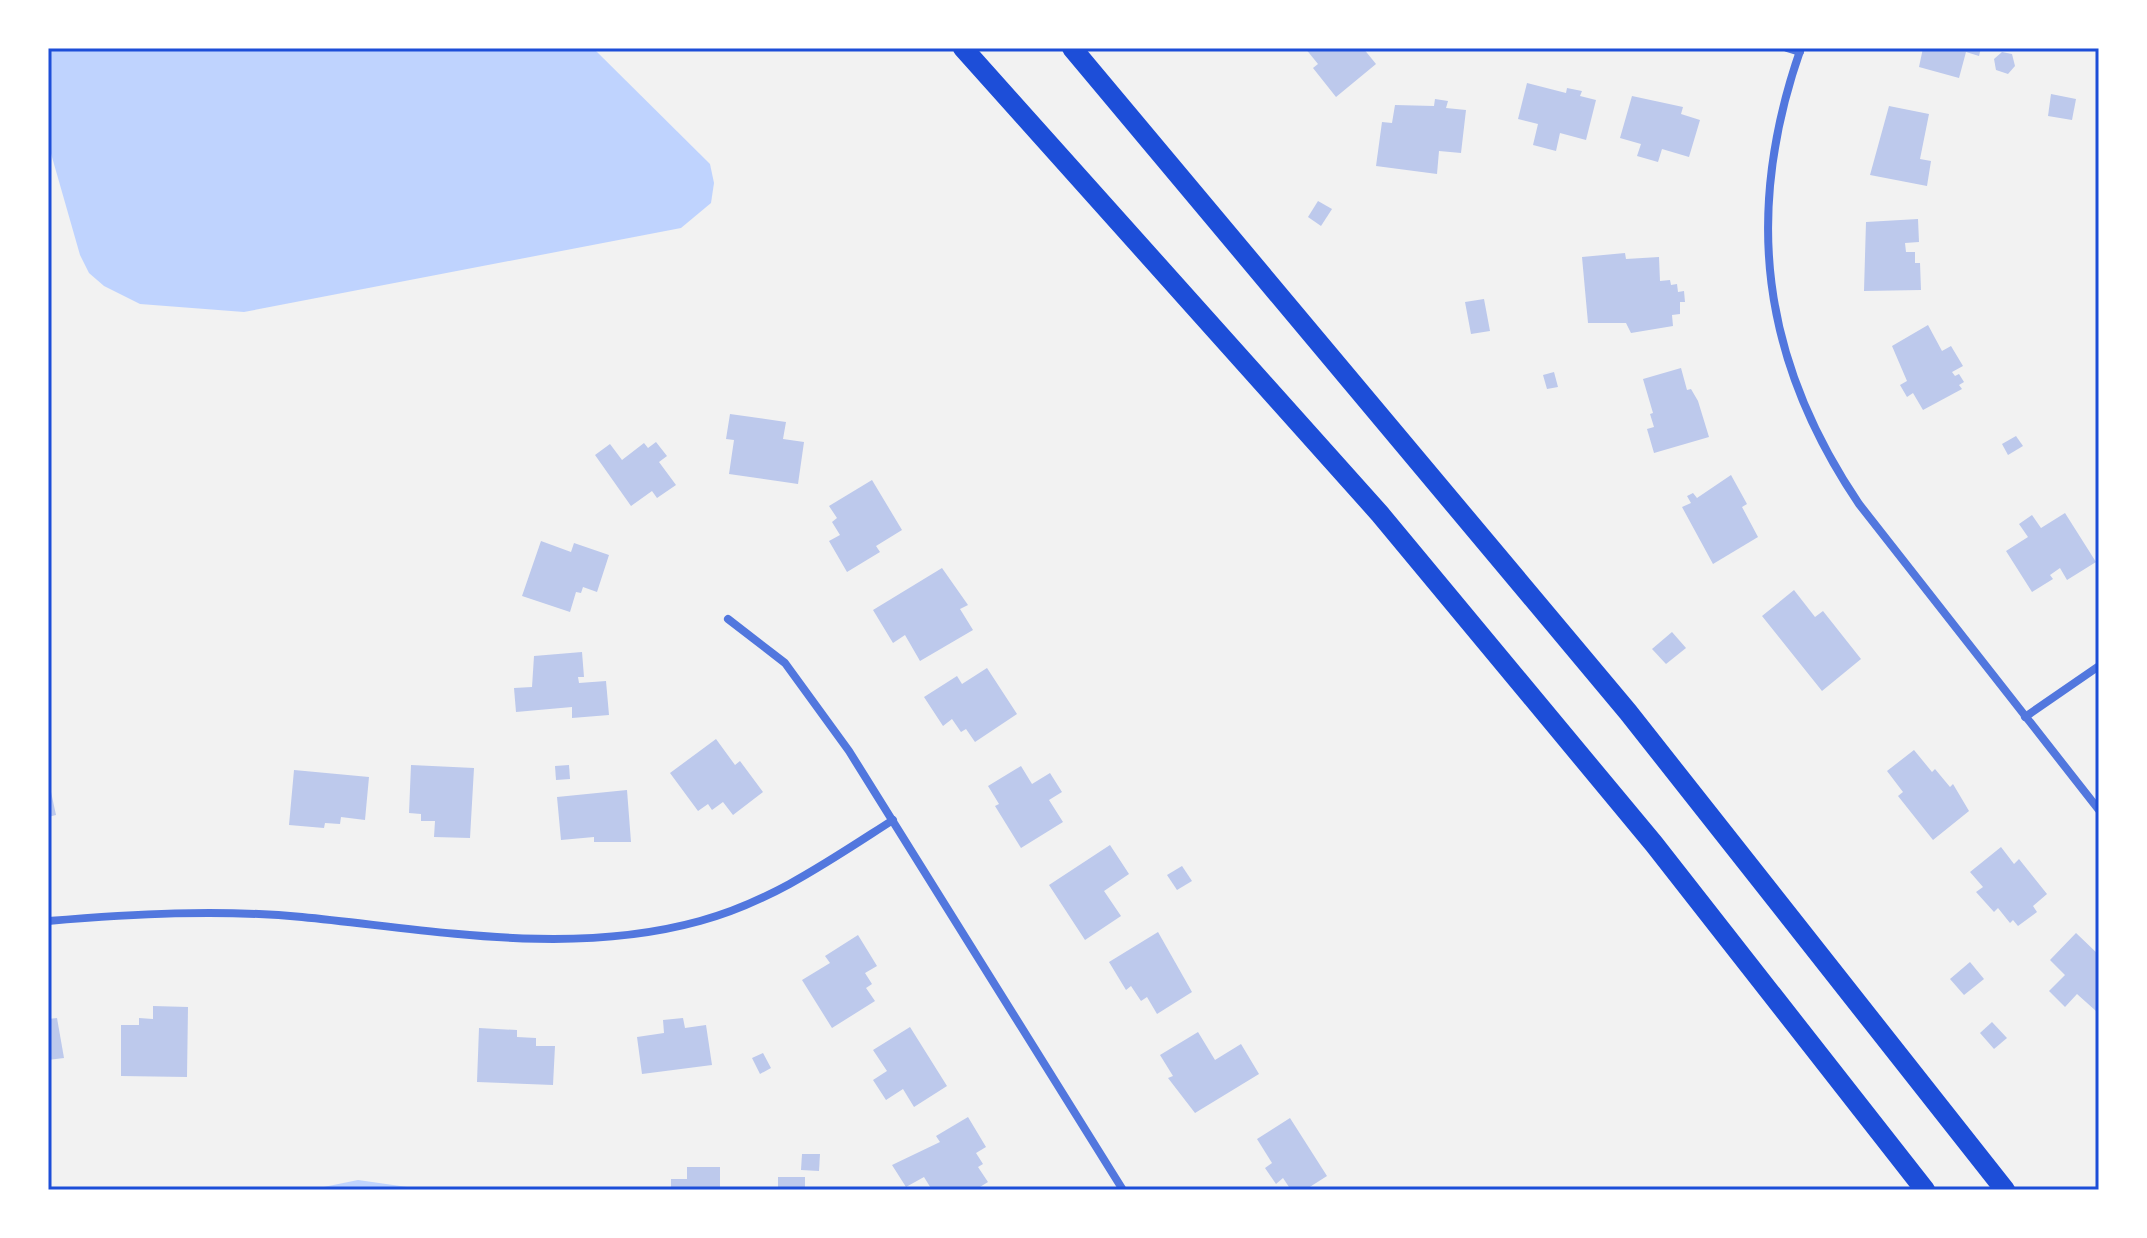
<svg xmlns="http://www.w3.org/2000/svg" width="2147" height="1238" font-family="'Alegreya Sans',sans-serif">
<rect width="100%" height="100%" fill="#f2f2f2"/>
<g fill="#bfd3fe">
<path d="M48,48H593L710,164L714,183L711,203L681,228L244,312L140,304L104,286L89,273L80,255L48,143Z"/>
<path d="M358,1180L428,1190H309Z"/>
</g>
<g fill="#bdc9ec">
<path d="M1305,48H1363L1376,64L1336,97L1313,68L1318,64Z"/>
<path d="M1923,48H1981L1979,56L1966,52L1959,78L1919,67Z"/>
<path d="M2002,52L2012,54L2015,66L2008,74L1996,70L1994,59Z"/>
<path d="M1527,83L1566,93L1567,88L1582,91L1580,96L1596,100L1586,140L1560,133L1556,151L1533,145L1538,124L1518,119Z"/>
<path d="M2051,94L2076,99L2072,120L2048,116Z"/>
<path d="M1632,96L1683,107L1681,114L1700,120L1689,157L1662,149L1658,162L1637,156L1641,144L1620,138Z"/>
<path d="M1435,99L1448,101L1446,108L1466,110L1461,153L1439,151L1437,174L1376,166L1382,122L1392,123L1395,105L1434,106Z"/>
<path d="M1889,106L1929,114L1920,159L1931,161L1927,186L1870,175Z"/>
<path d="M1318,201L1332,209L1321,226L1308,217Z"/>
<path d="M1918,219L1919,242L1905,243L1906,252H1915V263H1920L1921,290L1864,291L1866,222Z"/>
<path d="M1625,253L1626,259L1659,257L1660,281L1670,280L1671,285L1677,284L1678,292L1684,291L1685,302H1680V314L1672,315L1673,326L1631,333L1626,323H1588L1582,257Z"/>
<path d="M1484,299L1490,331L1471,334L1465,302Z"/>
<path d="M1928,325L1942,351L1951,346L1963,366L1952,372L1955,376L1959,374L1964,382L1959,385L1962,389L1923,410L1913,393L1907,397L1900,385L1907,381L1892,346Z"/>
<path d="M1681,368L1687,390L1691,389L1698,401L1709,437L1654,453L1647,429L1654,427L1650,414L1653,413L1643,379Z"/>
<path d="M1554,372L1558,387L1547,389L1543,375Z"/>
<path d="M730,414L786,422L783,439L804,442L798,484L729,474L734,440L726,439Z"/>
<path d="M2016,436L2023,446L2008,455L2002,444Z"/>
<path d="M656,442L667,456L659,462L676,485L657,498L652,491L631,506L595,455L610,444L622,460L644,443L648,448Z"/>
<path d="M1731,475L1747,504L1742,507L1758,537L1713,564L1682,507L1691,503L1687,496L1693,493L1697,498Z"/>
<path d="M872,480L902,530L876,546L880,552L847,572L829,541L840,535L832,522L837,518L829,506Z"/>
<path d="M2065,513L2096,562L2067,580L2060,568L2050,575L2053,579L2032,592L2006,551L2028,537L2019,524L2032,515L2041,528Z"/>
<path d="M541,541L571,552L574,543L609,555L597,592L583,587L581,593L576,592L570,612L522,596Z"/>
<path d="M942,568L968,605L960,609L973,630L920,661L905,635L893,643L873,610Z"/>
<path d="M1794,590L1815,617L1823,611L1861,659L1822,691L1762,616Z"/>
<path d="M1672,632L1686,648L1666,664L1652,649Z"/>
<path d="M582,652L584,677H578L579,683L606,681L609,715L572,718V707L516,712L514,688L532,687L534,656Z"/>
<path d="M987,668L1017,714L975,742L966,729L961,732L952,719L943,726L924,697L957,676L962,684Z"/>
<path d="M716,739L735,765L740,761L763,792L733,815L723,802L712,810L708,804L698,811L670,773Z"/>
<path d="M1914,750L1932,772L1935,769L1950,787L1953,784L1969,811L1933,840L1898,796L1903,792L1887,771Z"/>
<path d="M411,765L474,768L470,838L434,837L435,821H421V814L409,813Z"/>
<path d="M569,765L570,779L556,780L555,766Z"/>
<path d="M1021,766L1032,784L1050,773L1062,792L1049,800L1063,822L1021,848L995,806L999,804L988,786Z"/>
<path d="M294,770L369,777L365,820L341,817L340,824L325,823L324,828L289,825Z"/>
<path d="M48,778L56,815L48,817Z"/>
<path d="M627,790L631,842H594V837L561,840L557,797Z"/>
<path d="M1110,845L1129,874L1104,891L1121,916L1085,940L1049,885Z"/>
<path d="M2001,847L2014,864L2019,859L2047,894L2033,906L2037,912L2018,926L2013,920L2010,923L1998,908L1994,912L1976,892L1983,887L1970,872Z"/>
<path d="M1182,866L1192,881L1177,890L1167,875Z"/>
<path d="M1158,932L1192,992L1157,1014L1147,997L1141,1001L1131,986L1126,990L1109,962Z"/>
<path d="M2076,933L2099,955V1008L2096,1011L2077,994L2065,1007L2049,991L2065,975L2050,960Z"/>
<path d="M858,935L877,966L865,973L872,984L866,988L875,1001L832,1028L802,980L830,963L825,956Z"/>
<path d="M1970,962L1984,979L1964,995L1950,979Z"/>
<path d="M153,1006L188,1007L187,1077L121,1076V1025H139V1018L153,1019Z"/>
<path d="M57,1018L64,1058L48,1060V1019Z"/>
<path d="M683,1018L685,1028L706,1025L712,1065L642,1074L637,1037L664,1033L663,1020Z"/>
<path d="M1992,1022L2007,1038L1994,1049L1980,1033Z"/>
<path d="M910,1027L947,1086L914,1107L903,1089L886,1100L873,1080L887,1071L873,1050Z"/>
<path d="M479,1028L517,1030V1037L536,1038V1046H555L553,1085L477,1082Z"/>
<path d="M1198,1032L1215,1060L1241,1044L1259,1074L1195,1113L1168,1078L1173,1076L1160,1055Z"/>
<path d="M763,1053L771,1068L760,1074L752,1058Z"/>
<path d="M968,1117L986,1147L976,1153L983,1164L978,1167L988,1182L975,1190H932L924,1177L906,1187L892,1165L940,1142L936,1136Z"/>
<path d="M1290,1118L1327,1176L1305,1190H1291L1283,1178L1276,1184L1265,1168L1272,1163L1257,1139Z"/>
<path d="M802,1154H820L819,1171L801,1170Z"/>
<path d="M687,1167H720V1190H671V1179H687Z"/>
<rect x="778" y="1177" width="27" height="13"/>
</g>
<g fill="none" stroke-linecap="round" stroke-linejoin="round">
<g stroke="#5277de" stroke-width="8">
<path d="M1787,48L1800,52"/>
<path d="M1801,48C1743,213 1761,359 1859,504L2099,810"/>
<path d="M728,619L785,663L849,751L1123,1190"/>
<path d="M2025,717L2099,666"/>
<path d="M48,921C133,914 217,909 302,917C434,930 570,957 700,921C771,902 832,859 893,820"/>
</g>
<g stroke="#1d4ed8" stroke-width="20">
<path d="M963,48L1380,514L1654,844L1925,1190"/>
<path d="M1072,48L1628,712L2005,1190"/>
</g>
</g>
<rect width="2147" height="1238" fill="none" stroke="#ffffff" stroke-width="100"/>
<rect x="50" y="50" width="2047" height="1138" fill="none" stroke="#1d4ed8" stroke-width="3"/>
</svg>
